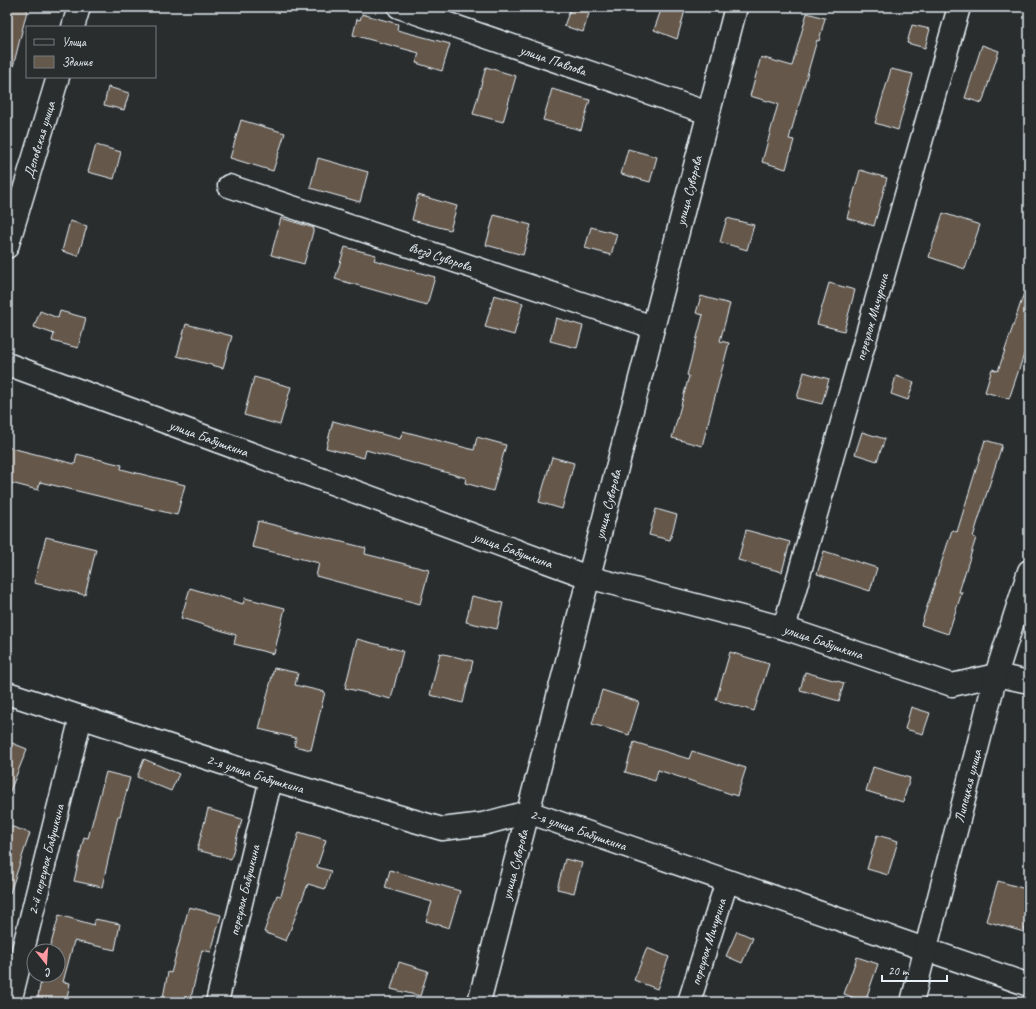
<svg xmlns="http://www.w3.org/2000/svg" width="1036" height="1009" font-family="Caveat,sans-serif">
<rect width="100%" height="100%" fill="#2a2d2e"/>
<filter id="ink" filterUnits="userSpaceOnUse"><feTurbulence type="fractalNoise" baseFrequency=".025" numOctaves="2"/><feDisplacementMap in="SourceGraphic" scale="8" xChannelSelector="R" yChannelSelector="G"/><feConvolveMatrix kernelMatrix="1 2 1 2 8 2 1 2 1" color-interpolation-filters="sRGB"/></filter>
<g filter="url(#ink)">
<g fill="#65594c" stroke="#e8f1f8">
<path d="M11,7H28L13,67H7V24Z"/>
<path d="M571,7H591L583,32L564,26Z"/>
<path d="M662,7H686L677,39L654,30Z"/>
<path d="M807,13L825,18L819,41L817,40L789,139L794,140L786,169L762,162L778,104L750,96L761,57L792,66Z"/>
<path d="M362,14L398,24L397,30L450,44L442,71L416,63L419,53L353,35L357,19L360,20Z"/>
<path d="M912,25L930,29L925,48L907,43Z"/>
<path d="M982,45L999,51L982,103L965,98Z"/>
<path d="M486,67L516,76L503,122L473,114Z"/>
<path d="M891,69L913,74L898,130L875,123Z"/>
<path d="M108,87L129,93L124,110L104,105Z"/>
<path d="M552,89L590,100L581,130L543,120Z"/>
<path d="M241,120L285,133L273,171L230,158Z"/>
<path d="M96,145L121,152L114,179L88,172Z"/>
<path d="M628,149L657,157L650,182L621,174Z"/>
<path d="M318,158L368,172L360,202L310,188Z"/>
<path d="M860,170L887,178L874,226L847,218Z"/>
<path d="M418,195L457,206L450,230L412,220Z"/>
<path d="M943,213L980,225L965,269L929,257Z"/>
<path d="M494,215L531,225L523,255L486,245Z"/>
<path d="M281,218L314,228L304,264L271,255Z"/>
<path d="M727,218L754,225L747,250L720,242Z"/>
<path d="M70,221L87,226L78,256L62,251Z"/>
<path d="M591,227L617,234L611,255L585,248Z"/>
<path d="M345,247L376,255L374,260L435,277L427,305L335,279Z"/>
<path d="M829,283L855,290L844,331L817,324Z"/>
<path d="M1026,287L1029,288V340L1009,399L985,392L992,369L998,371Z"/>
<path d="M494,295L523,303L514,335L485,327Z"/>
<path d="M701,296L730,304L720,341L729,343L702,446L672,438L689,376L687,375L703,315L696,313Z"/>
<path d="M40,311L58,318L60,311L86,318L78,348L52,341L54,334L34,327Z"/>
<path d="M556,318L583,326L577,348L550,341Z"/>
<path d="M186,324L232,336L223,368L177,356Z"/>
<path d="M804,372L829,379L822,404L797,398Z"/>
<path d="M896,376L914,382L908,400L891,394Z"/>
<path d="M254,377L291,387L280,425L244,415Z"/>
<path d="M333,421L400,439L403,431L474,450L477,437L506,445L493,491L465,483L466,478L366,450L364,458L326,448Z"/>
<path d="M862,432L885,439L877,461L855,454Z"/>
<path d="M985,440L1002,445L973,537L976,538L959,592H962L948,634L921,625L952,530L957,532Z"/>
<path d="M7,447L75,464L77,454L122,465L121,469L185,485L177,515L40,482L38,490L7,482Z"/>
<path d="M552,457L574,463L562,509L539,502Z"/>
<path d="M656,509L677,515L670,540L649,535Z"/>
<path d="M258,521L366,548L365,554L429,570L420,604L316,576L319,563L252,547Z"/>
<path d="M746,530L790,542L782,572L738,560Z"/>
<path d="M46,537L96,549L85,595L34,583Z"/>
<path d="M824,551L877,568L870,591L817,574Z"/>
<path d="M190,588L243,604L245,598L285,608L274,654L234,644L236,635L181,618Z"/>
<path d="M472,596L503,603L497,629L466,622Z"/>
<path d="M357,639L403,651L391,699L345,688Z"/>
<path d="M730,652L769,664L754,711L716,700Z"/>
<path d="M440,653L473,661L463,703L430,695Z"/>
<path d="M274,668L298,673L295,685L325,692L311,750L294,746L296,738L259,729Z"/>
<path d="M805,672L844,683L839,701L800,690Z"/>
<path d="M602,690L639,702L629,735L592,724Z"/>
<path d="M911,707L930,713L923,734L905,729Z"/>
<path d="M7,741L27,749L8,796H7Z"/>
<path d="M634,742L689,759L692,751L746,768L737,796L658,770L655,781L625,772Z"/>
<path d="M144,759L179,774L171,791L137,777Z"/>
<path d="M873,767L910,778L903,802L866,791Z"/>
<path d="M106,772L130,778L120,816H118L102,887L74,881L84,837L88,838Z"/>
<path d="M208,809L242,819L231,859L197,850Z"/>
<path d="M7,825L30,833L10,893L7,892Z"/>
<path d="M299,832L326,840L317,867L331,871L325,889L308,884L286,941L264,932L277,895L281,896Z"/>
<path d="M877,835L898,841L888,875L867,869Z"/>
<path d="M565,859L582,863L574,893L557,889Z"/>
<path d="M390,870L460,891L449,928L426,921L432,902L385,888Z"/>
<path d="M998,881L1029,890V914L1024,932L986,921Z"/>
<path d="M189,907L221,915L211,952L202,950L190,1002H162L168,972L171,973Z"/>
<path d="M59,915L94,925L95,919L120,924L115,950L74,941L63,982L70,983L66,1002H37L42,975H58V951H49Z"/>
<path d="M737,931L753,938L742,963L726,956Z"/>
<path d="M647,948L669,957L657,989L634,980Z"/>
<path d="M857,957L878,964L865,1002L844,994Z"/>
<path d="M399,962L428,971L420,996L391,989Z"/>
</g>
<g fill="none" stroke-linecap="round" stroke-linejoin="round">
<defs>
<g id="minor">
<path id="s1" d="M399,7L708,113"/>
<path d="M73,27L79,7"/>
<path id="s2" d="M229,186L653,327"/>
<path id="s3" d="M7,247L58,77"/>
<path id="s4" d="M7,364L588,577L784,628L952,685L996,675L1029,682"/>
<path id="s5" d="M784,628L959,7"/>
<path id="s6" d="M7,693L271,779L442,829L483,824L528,812L1029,985"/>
<path id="s7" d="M10,1002L81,717"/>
<path id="s8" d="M217,1002L271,779"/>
<path id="s9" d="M479,1002L736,7"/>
<path id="s10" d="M689,1002L727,881"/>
<path id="s11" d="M912,1002L996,675L1029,571"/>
</g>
</defs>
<use href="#minor" stroke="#e8f1f8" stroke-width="25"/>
<use href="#minor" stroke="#2a2d2e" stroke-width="22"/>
</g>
</g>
<g text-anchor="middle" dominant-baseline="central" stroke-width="3.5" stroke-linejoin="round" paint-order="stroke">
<g font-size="14" fill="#e8f1f8" stroke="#2a2d2e">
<text stroke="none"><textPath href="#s1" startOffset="163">улица Павлова</textPath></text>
<text stroke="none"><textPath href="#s3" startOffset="112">Деповская улица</textPath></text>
<text stroke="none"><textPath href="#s9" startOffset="838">улица Суворова</textPath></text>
<text stroke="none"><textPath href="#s2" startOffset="223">въезд Суворова</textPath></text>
<text stroke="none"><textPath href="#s5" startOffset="323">переулок Мичурина</textPath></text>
<text stroke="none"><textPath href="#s4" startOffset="215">улица Бабушкина</textPath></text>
<text stroke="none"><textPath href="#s9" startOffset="514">улица Суворова</textPath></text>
<text stroke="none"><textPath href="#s4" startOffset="539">улица Бабушкина</textPath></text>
<text stroke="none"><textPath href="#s4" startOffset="863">улица Бабушкина</textPath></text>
<text stroke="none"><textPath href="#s6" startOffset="261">2-я улица Бабушкина</textPath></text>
<text stroke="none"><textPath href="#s11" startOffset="223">Липецкая улица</textPath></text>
<text stroke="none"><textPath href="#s6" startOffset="597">2-я улица Бабушкина</textPath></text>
<text stroke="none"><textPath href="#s7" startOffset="147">2-й переулок Бабушкина</textPath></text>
<text stroke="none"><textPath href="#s9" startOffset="142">улица Суворова</textPath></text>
<text stroke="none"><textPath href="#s8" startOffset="115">переулок Бабушкина</textPath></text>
<text stroke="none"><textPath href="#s10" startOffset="63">переулок Мичурина</textPath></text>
</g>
</g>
<rect width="1036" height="1009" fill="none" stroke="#2a2d2e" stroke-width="24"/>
<rect x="12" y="12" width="1012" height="985" fill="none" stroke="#e8f1f8" stroke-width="1.5" filter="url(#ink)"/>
<rect x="26" y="26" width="130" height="52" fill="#2a2d2e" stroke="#767b7f"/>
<rect x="34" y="39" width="20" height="6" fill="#2a2d2e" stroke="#767b7f"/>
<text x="62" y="46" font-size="12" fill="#e8f1f8">Улица</text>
<rect x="34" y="56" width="20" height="12" fill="#65594c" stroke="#767b7f"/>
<text x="62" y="66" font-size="12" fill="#e8f1f8">Здание</text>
<g transform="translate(46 963) rotate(163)"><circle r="19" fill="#2a2d2e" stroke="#767b7f"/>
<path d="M0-3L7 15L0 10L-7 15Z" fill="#ff9aa2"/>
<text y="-6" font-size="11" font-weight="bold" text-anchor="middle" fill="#e8f1f8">С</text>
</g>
<path d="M882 975v6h65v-6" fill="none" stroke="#e8f1f8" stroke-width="2"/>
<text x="888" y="975" font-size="12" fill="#e8f1f8" stroke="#2a2d2e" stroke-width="3" paint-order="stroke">20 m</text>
</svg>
